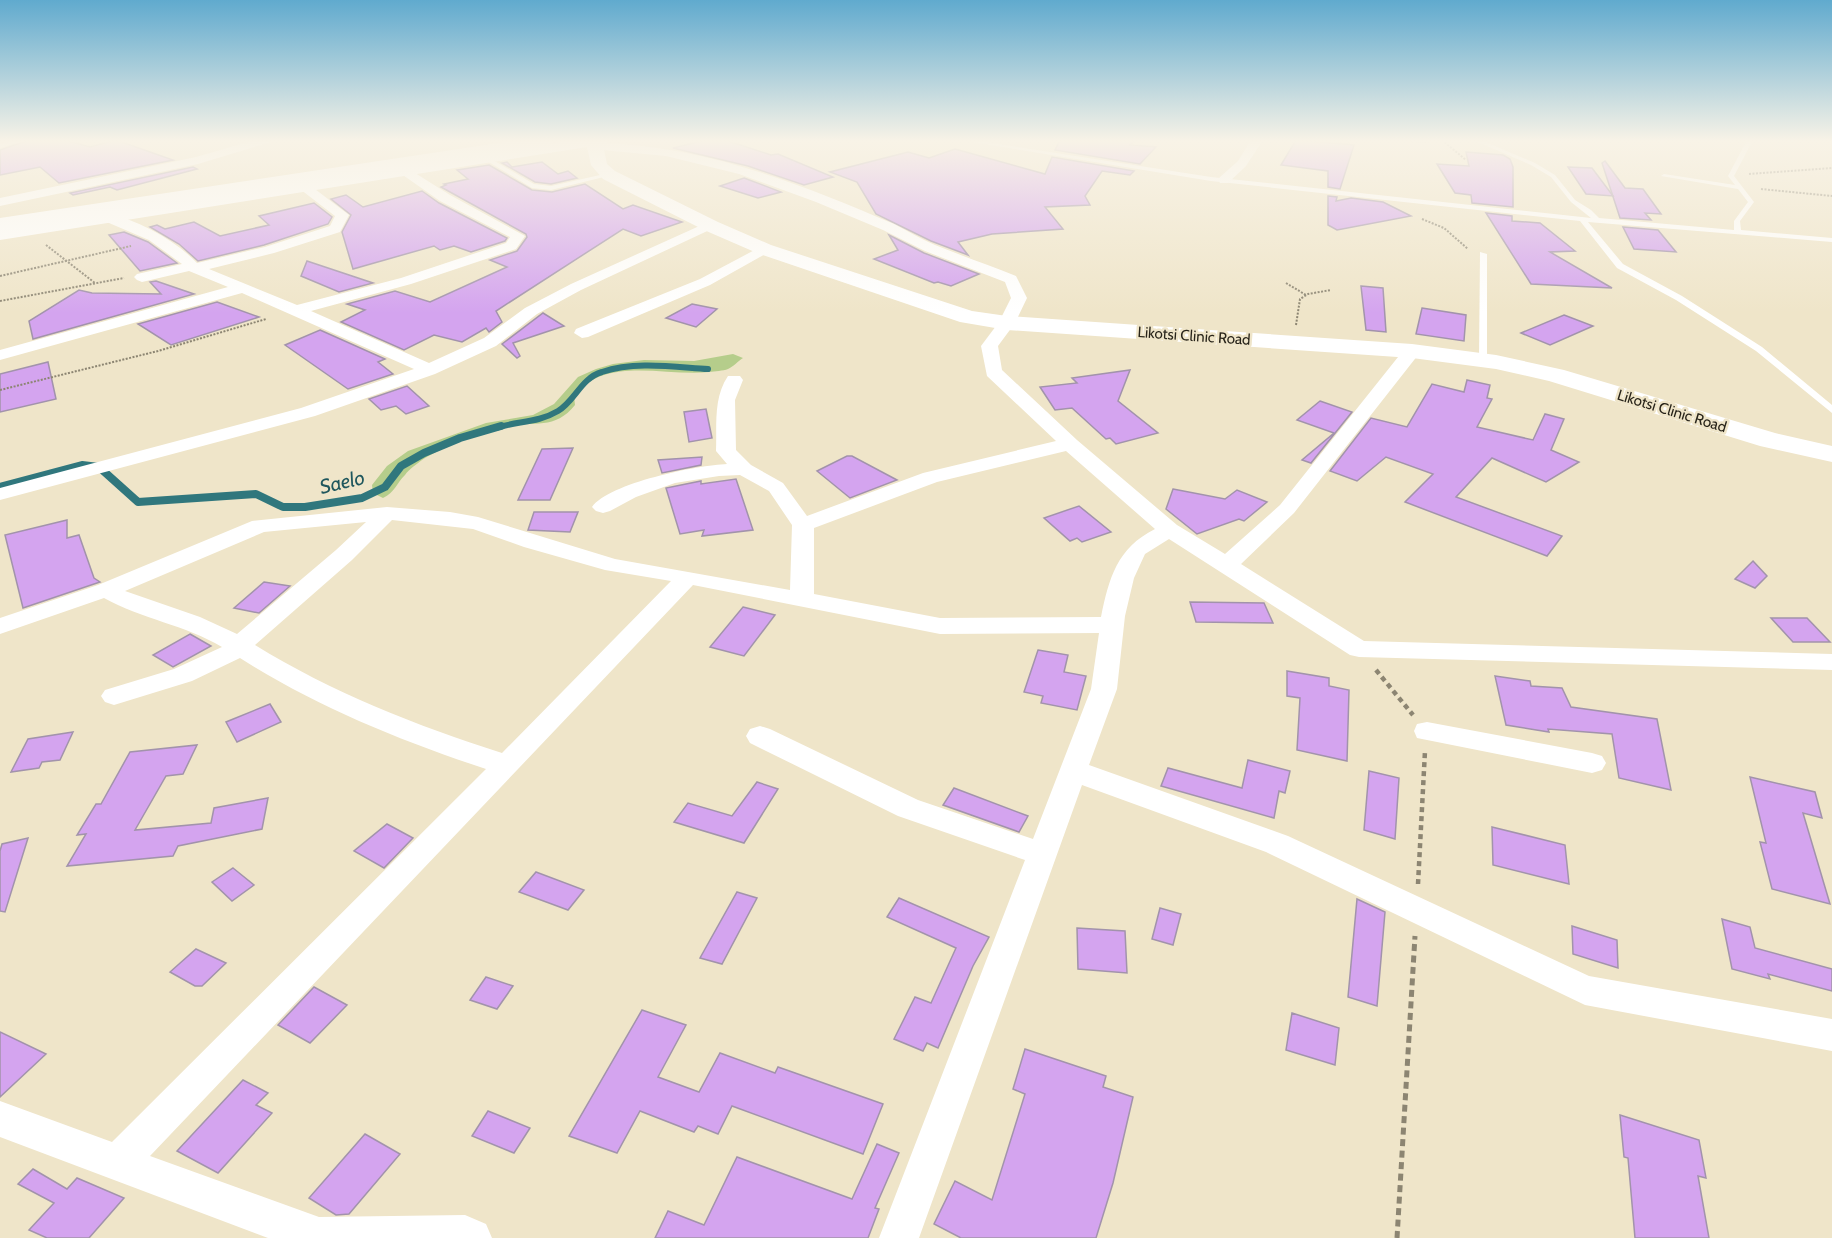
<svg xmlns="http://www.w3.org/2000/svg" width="1832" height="1238" font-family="Cabin,sans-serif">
<rect width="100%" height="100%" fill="#efe5c9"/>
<path fill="#b5cd8b" d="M733,354L743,358C738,361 733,367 728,369C723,371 715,371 709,372C666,377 605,355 574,396L575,405C553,433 528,419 499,427C484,431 434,451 422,460C417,464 409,469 405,475C396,484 395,492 383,498L373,493L372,485L387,466L408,451L486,423L533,415L554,404L578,377L596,369L613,364L644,360L694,361Z"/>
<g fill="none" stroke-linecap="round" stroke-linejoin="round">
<path stroke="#30777d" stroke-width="6" d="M496,428C517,421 538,423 558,411C575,401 581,378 602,372C635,361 674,367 708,369"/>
<path stroke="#30777d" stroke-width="8" d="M0,487L82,465L99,467L138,502L256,494L283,507H305L362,498L385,487L401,466L424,453L460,438L501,426"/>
</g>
<g fill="#d4a4ef" stroke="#a293ab" stroke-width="1.5">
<path d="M29,140H65L90,147L116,140L173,160L59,183L40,167L0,175V150Z"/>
<path d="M706,140H725L771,155L778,154L833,177L804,185L748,166L673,148Z"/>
<path d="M1060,140H1135L1130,145L1156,147L1140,164L1055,150Z"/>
<path d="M1296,140L1354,145L1340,189L1328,187V171L1281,165Z"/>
<path d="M955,149L1045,174L1052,157L1134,171L1130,175L1102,171L1085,196L1090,205L1045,207L1063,229L992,234L958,242L968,255L931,241L876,214L857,182L830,172L908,152L929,158Z"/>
<path d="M1466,152L1503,155L1510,159L1513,167V207L1472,203L1471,195L1455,193L1437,164L1469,166Z"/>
<path d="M1605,161L1625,188L1643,189L1661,214L1645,213L1651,220L1620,218L1602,163Z"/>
<path d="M507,162L512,167L542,162L558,174L568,171L577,178L551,184L535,182L502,163Z"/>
<path d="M489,165L532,190L552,192L585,184L623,209L633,205L682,222L641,236L623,229L496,311L502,322L489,332L486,328L462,342L434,335L404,350L341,322L365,310L347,304L395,291L430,302L507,267L490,260L517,251L527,237L526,234L441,187L446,185L444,184L468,179L457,170Z"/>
<path d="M193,167L197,169L117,190L110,187L73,195L70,193Z"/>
<path d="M1568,167L1592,168L1613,196L1586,194Z"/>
<path d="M744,178L781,192L758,198L720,186Z"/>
<path d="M422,191L439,203L507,238L505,241L471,252L454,246L440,250L434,246L353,269L342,232L351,215L331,199L346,195L363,207Z"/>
<path d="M1328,196L1337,197L1336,201L1351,198L1383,202L1411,216L1337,230L1328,225Z"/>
<path d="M314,203L332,217L328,224L264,245L198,261L179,244L150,227L157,225L165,229L194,222L220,236L269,225L259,216Z"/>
<path d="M1486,213L1512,216V221L1540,223L1575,251L1550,252L1612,288L1531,284Z"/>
<path d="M1623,227L1658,230L1676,252L1634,249Z"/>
<path d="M124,232L148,242L177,263L140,271L109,235Z"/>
<path d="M889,235L924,253L979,274L951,286L938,282L934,283L874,259L898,250Z"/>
<path d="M307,261L373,283L339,292L301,276Z"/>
<path d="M156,281L194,294L33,339L29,321L79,290L92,293L161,294L150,282Z"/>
<path d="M1361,286L1383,288L1386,332L1366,330Z"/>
<path d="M217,302L259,317L171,345L138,324Z"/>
<path d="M692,304L717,309L696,327L666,318Z"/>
<path d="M1422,308L1466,315L1464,341L1416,334Z"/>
<path d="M543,313L564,326L513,343L520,356L517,358L502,344Z"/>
<path d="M1564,315L1593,326L1550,345L1521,333Z"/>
<path d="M320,330L385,359L378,362L393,374L348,389L285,345Z"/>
<path d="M48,362L56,399L0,412V374Z"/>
<path d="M1130,370L1118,401L1158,433L1116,444L1110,438L1106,439L1072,408L1055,410L1040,387L1077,383L1072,378Z"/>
<path d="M1467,380L1490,385L1487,398L1492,399L1477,427L1533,440L1545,414L1564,419L1551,450L1579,462L1546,482L1492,458L1456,497L1562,536L1547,556L1405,502L1433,474L1386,457L1357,481L1330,471L1371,418L1407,427L1432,384L1464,392Z"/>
<path d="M407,386L429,406L406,414L396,406L381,410L369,399Z"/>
<path d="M1320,401L1352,412L1311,463L1302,460L1334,433L1297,420Z"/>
<path d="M706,409L712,438L689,442L684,412Z"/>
<path d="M573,448L550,500H518L542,449Z"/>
<path d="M847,456H852L897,480L850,498L817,471Z"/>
<path d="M702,457L701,465L662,473L658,460Z"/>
<path d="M736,479L753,530L702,536L704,530L680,534L666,488L701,481V484Z"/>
<path d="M1173,489L1225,499L1237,490L1267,502L1244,521L1239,519L1197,534L1166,509Z"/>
<path d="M1079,506L1111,532L1082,542L1077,538L1070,541L1044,518Z"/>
<path d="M534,512H578L570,532L528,530Z"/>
<path d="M67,520V538L79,535L94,578L100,582L23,608L5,535Z"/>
<path d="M1753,561L1767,576L1755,588L1735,579Z"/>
<path d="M264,582L290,586L259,613L234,608Z"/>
<path d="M1190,602L1264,603L1273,623L1196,622Z"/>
<path d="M743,607L775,615L744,656L710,647Z"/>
<path d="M1771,618H1807L1830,642H1793Z"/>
<path d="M190,634L211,646L173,667L153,655Z"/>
<path d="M1038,650L1068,655L1064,672L1086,676L1077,710L1041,703L1043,696L1024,692Z"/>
<path d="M1287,671L1329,678V686L1349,690L1347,761L1297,750L1300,698L1287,696Z"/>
<path d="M1495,676L1530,681L1531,686L1562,688L1571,707L1657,719L1671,790L1619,778L1612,734L1548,729L1549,732L1506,725Z"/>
<path d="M270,704L281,722L237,742L226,722Z"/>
<path d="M73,732L60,760L42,762L39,768L11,772L28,739Z"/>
<path d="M197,745L183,774L166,776L135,830L211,823L214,808L268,798L262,829L178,846L173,856L67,866L86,834L77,835L96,804H101L130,752Z"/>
<path d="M1248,760L1290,771L1285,793L1279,791L1274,818L1161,786L1168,768L1242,788Z"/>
<path d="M1369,771L1399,778L1395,839L1364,830Z"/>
<path d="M1750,777L1815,792L1822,818L1803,813L1830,904L1772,889L1760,842L1766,843Z"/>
<path d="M757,782L778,789L744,843L674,822L688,803L732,816Z"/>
<path d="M954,788L1028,816L1019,832L943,805Z"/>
<path d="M387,824L413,838L384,868L354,851Z"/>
<path d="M1492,827L1565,845L1569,884L1493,865Z"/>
<path d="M28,838L5,912L0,911V851L2,844Z"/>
<path d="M233,868L254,885L232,901L212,882Z"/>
<path d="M536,872L584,890L568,910L519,892Z"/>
<path d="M737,892L757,898L722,964L700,958Z"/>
<path d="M899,898L989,937L973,966L938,1048L927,1043L923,1051L894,1039L915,997L931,1003L956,948L887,917Z"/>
<path d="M1357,899L1385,912L1377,1006L1348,997Z"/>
<path d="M1160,908L1181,914L1173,945L1152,939Z"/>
<path d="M1722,919L1750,927L1755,948L1832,969V991L1768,974L1770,979L1732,969Z"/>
<path d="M1572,926L1617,940L1618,968L1573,954Z"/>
<path d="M1077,928L1125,931L1127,973L1078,969Z"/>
<path d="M196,949L226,963L202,986H195L170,972Z"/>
<path d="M486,977L513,986L497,1009L470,1000Z"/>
<path d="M314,987L347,1005L310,1043L278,1025Z"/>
<path d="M642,1010L686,1025L658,1077L699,1092L720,1053L775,1073L778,1067L883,1104L863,1154L732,1106L718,1134L698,1126L694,1132L640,1111L617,1153L569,1136Z"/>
<path d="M1292,1013L1339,1028L1335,1065L1286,1050Z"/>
<path d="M0,1032L46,1054L0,1097Z"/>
<path d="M1025,1049L1106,1076L1103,1087L1133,1097L1113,1183L1096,1238H961L934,1224L955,1181L992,1200L1025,1094L1013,1089Z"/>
<path d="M243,1080L268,1093L256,1105L272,1113L218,1173L177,1151Z"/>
<path d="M488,1111L530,1128L514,1153L472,1136Z"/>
<path d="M1620,1115L1699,1140L1706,1178L1698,1176L1709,1238H1635L1628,1158L1624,1157Z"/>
<path d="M365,1134L400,1154L349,1214L336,1215L309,1198Z"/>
<path d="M877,1144L899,1153L875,1208L879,1209L868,1238H655L668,1211L704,1225L737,1157L852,1199Z"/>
<path d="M33,1169L67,1189L77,1178L124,1198L89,1238H47L29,1230L54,1203L18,1184Z"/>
</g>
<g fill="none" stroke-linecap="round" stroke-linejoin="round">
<g stroke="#8c8572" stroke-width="2" stroke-dasharray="2 1.5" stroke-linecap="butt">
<path d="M1403,140L1426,142V140"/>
<path d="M1442,140L1466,160"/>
<path d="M1749,174L1832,168"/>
<path d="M1761,189L1832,196"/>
<path d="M1422,219L1444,228L1468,249"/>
<path d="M46,245L95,283"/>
<path d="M0,276L131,246"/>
<path d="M1286,283L1306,295"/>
<path d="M0,301L124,278"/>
<path d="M1296,325L1300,299L1308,294L1331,290"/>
<path d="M0,390L158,351L266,319"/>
</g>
<g stroke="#8c8572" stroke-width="4.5" stroke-dasharray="5 4" stroke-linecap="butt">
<path d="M1376,670L1413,715"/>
<path d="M1418,884L1425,751"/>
</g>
<path stroke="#8c8572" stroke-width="5" stroke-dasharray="7 4.5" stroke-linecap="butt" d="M1397,1238L1415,936"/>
<g fill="#fff" fill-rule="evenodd">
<path d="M17,140H27L0,148V144Z"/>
<path d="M960,140H973L1211,177L1591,218L1571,202L1551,177L1531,165L1473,140H1481L1535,163L1555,175L1575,200L1591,210L1599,218L1734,230V221L1748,202L1738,189L1661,176L1664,174L1735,185L1728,176L1747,140H1753L1734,176L1754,202L1740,221L1741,230L1832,238V242L1588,222L1623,264L1682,296L1762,347L1832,405V413L1756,351L1676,300L1617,268L1580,221L1211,181Z"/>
<path d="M482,156H486L534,184L551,186L609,173L612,175L551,190L532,188L482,158Z"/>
<path d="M1480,252L1487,254V360L1483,363L1479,360Z"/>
</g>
<g fill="#fff" fill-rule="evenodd">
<path d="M255,140H273L271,142L198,164L0,206V198L196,157Z"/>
<path d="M1251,140H1263L1246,166L1228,183H1220L1218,180L1220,177L1238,161Z"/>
<path d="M595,143C699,144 799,183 894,224C908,231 921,239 935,245C962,256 989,265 1016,276L1027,298L1015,323L998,346L1002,370L1077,440L1177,525L1225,554L1280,505L1406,347H1418L1421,351L1418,355L1294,513L1241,564L1364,641L1832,654V670L1359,657L1350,655L1169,539L1145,554L1134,578L1125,616L1117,689L1089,765L1288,836L1589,976L1832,1019V1051L1585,1005L1266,852L1082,785L919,1238H879L1025,860L898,816L750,743L746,736L750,729L760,726L770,729L918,800L1033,839L1091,689L1099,633L940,634L693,585L150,1156L319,1217L465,1215L486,1224L492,1238H268L0,1137V1101L112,1142L486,769C401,741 315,706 240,658L192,681L114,705L105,702L101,696L105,690L174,669L222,647C185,625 142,619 104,598L0,634V618L98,585L252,521L387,507L450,512L478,517L615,559L790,590L792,525L769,491L740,475L719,476L675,483L636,497L610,511L603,513L596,511L592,507C609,483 698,465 727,464L716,451C717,426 713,398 728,376H740L743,380L735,400L736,450L751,465L783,483L807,516L923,473L1056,441L987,376L981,346L999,322L1011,298L1005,282L925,251L883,230L816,202L739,174L666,156L591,149V145ZM1066,451L1155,529C1117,548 1109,578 1101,617L940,618L814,594V528L937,482ZM392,520L473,529L524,547L605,570L671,581L502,753C417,726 331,692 255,645L352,560ZM366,522L336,550L237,634L200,617L125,591L264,532Z"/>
<path d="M404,166L450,195L525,236L516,249L411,284L311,311L429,363L484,338L525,308L571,284L706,223H716L718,226L581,290L537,314L496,346L435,374L315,416L0,500V488L301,408L414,369L242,293L0,360V350L228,287L189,271L142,282L137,280L134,277L137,274L182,264L149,240L102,220L100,217L107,213C139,221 174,239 197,263L265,247L330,226L335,216L296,186L302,182L307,183L349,215L340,232L274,253L209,269L297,305L401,278L506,243L510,237L440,201L400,173L398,170Z"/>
<path d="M764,245L771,249L769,252L710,285L588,337L582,338L574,333L576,329L700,279Z"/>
<path d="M1427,722L1592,753L1602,756L1606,763L1602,770L1592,773L1417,738L1414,731L1417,724Z"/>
</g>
<path fill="#fff" fill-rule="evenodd" d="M573,140H611L603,145L607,164L615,171L718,222L771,245L972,311L1007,316L1412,344L1496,355L1564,370L1775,433L1832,446V462L1760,446L1549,381L1496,369L1412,358L1007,330L960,322L757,253L704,230L603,179L591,165L587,147L0,240V228Z"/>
<path fill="#fff" fill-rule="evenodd" d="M518,140H557L549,145L0,230V218Z"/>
</g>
<linearGradient id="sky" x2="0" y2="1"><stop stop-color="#60aace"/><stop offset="0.45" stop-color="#f8f3e7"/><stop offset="1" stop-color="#f8f3e7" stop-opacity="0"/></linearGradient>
<rect width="1832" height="313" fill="url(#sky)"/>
<g text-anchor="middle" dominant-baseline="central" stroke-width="5" stroke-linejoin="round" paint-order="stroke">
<g font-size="15" fill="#28241a" stroke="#efe5c9">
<text transform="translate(1194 336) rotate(4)">Likotsi Clinic Road</text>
<text transform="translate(1672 411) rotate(17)">Likotsi Clinic Road</text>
</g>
<g font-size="20" font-style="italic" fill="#1f575d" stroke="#efe5c9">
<text transform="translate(342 482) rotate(-13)">Saelo</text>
</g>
</g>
</svg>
